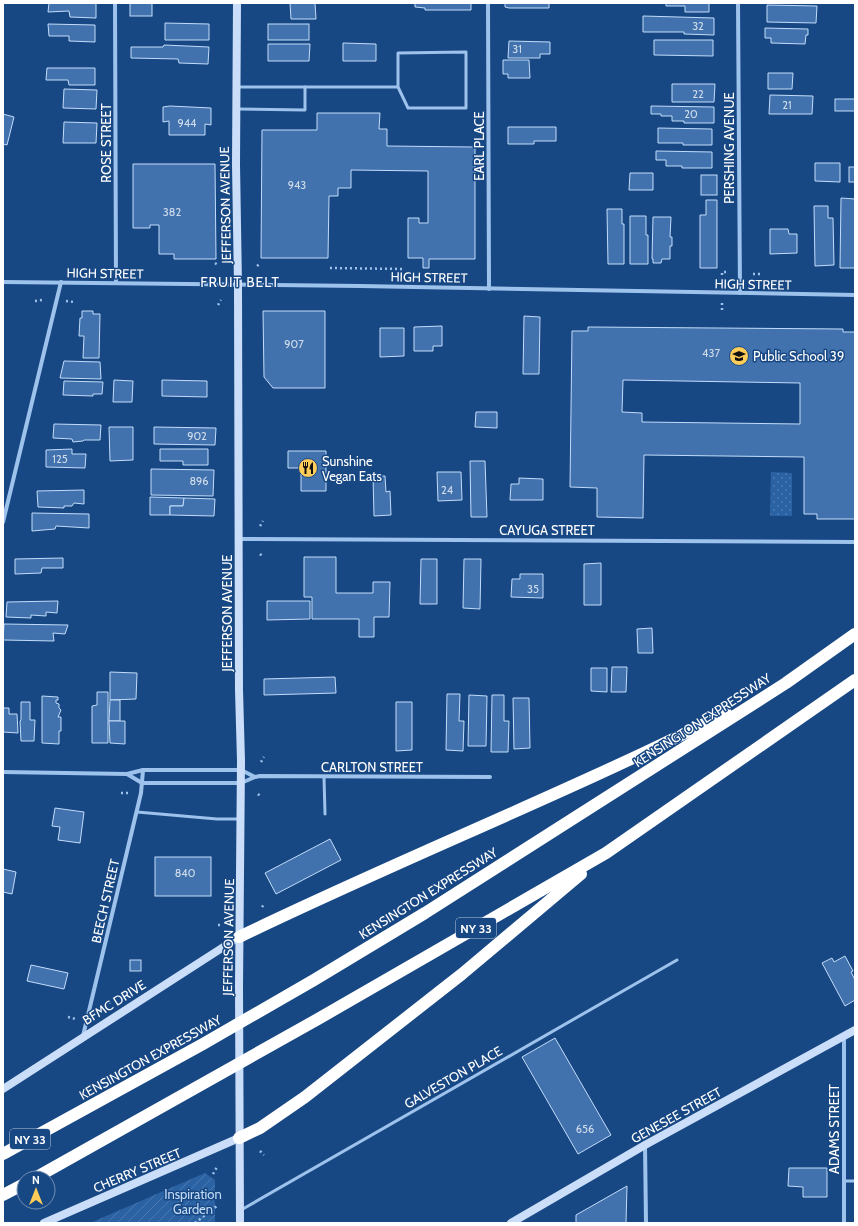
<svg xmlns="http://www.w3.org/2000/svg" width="858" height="1226" font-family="Cabin,sans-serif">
<defs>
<pattern id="park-dots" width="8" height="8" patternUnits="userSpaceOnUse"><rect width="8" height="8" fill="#2b62a3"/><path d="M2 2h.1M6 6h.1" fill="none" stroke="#4b7ab1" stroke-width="1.8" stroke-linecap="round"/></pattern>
<pattern id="garden-furrows" width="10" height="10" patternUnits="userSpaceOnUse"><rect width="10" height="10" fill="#2b62a3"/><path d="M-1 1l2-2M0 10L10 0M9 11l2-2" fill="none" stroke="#4b7ab1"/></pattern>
</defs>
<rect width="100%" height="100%" fill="#184884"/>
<path fill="url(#park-dots)" d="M771,472L792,473V516H770Z"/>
<path fill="url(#garden-furrows)" d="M205,1173L215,1180V1223H90Z"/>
<g fill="#4172ae" stroke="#c2dcf9" fill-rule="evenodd">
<path d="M49,3H96V18L70,17L69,11L48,12Z"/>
<rect x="130" y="3" width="22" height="13"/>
<path d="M290,3H315L316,19H291Z"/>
<path d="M415,3H471V10H425V8L415,7Z"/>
<path d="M505,3H549V8H509L505,7Z"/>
<path d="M666,3H709V12H685V6H666Z"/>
<path d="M767,5L817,6L816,23L767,22Z"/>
<path d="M643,16L714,18V35L684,34V32H643Z"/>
<path d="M165,23L209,24V40H165Z"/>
<path d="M48,24L95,25V42L69,41V36H49Z"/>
<rect x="268" y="24" width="41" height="16"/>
<path d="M765,28L808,29V35H806L805,44L771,43V38H765Z"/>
<path d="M654,40H713V56L654,55Z"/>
<path d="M509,41L550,42V54H540V58H508Z"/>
<path d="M343,43L376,44V61H343Z"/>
<path d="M268,44H310L309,61H268Z"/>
<path d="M164,45L209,47L208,64L179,63L178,59L131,58V47H163Z"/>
<path d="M503,60H529L530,78H508V74H503Z"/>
<path d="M47,68H95V85H69L68,80H46Z"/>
<path d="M768,73H793L792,89H768Z"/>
<path d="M672,84H715L714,102H672Z"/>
<path d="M64,89L97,90L96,109L63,108Z"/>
<path d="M770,95L813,96L812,114H769Z"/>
<rect x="835" y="99" width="20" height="12"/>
<path d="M170,106L211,108V125L205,124V135H169V121L163,122V107Z"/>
<path d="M651,106L714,107V123H684V121H672V116H661V114H651Z"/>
<path d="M317,113H380L379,129H387V146L475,147V259H429V268H423V258H408V218H419V223H428V171L351,170V188H338V196H329L328,258H261L262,130H317Z"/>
<path d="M3,114L14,117L7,145L3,144Z"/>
<path d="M64,122L97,123L96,143H63Z"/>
<path d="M508,127H556V141H534V144H508Z"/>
<path d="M658,128L712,129V145H683V143H658Z"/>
<path d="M656,151L712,152V168H682V166H666V160H656Z"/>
<path d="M815,163H840V182L815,181Z"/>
<path d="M133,164H215L216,259H174V254H159V225H150V228H133Z"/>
<rect x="849" y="167" width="6" height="15"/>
<path d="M630,173H653V190H629Z"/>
<rect x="701" y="175" width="16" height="20"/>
<path d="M841,198L855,199V268H840Z"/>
<path d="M706,200H717V268H700V215H706Z"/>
<path d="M814,206H828V218H833L834,265L815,266Z"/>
<path d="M607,209H622V224H624V264H608Z"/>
<path d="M630,216H646V235H648V264H630Z"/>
<path d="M653,217H671L670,237H672V246H670V259H662L661,263H653V259H652Z"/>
<path d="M770,229H788L789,234H797V253L770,254Z"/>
<path d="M82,311H93V314H100L99,358H83L84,336H79L80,318H82Z"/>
<path d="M263,311H325V388H273L264,377Z"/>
<path d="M524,316L540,317L539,374H523Z"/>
<path d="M442,326V346H433V351H414V327Z"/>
<path d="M588,327L843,329V332H855V519H817V514H804V457L644,455L643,518L597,517V488L570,487L572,331H588ZM623,380L800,383V424L642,422V413L622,412Z"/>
<path d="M380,328H404V356L380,357Z"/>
<path d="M64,361L100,362L101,379L60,378Z"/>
<path d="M114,380L133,381L132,402H113Z"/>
<path d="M162,380L207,381V397L162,396Z"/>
<path d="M64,381L103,382L102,394H93V396L63,395Z"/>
<path d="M476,412H497V428L475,427Z"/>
<path d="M54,424L101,425L100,440H84L83,441L73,442L72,439L53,438Z"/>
<path d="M109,427H133V460L110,461Z"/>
<path d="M154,427L216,428L215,445L154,444Z"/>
<path d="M72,449V454H86L85,468L46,467V450Z"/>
<path d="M160,449H208V465H183V461H160Z"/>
<path d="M288,451H326V491H301V468H288Z"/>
<path d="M470,461H485L487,517H471Z"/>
<path d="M151,469L214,470L213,496L151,495Z"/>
<path d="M437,472H461L462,500L438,501Z"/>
<path d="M373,476H385L386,492L390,491L391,515L374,516Z"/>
<path d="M519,478L543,479V500H510L511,484H519Z"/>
<path d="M84,490V504L74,503L72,506H64V508L38,507L37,491Z"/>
<path d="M150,497L184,498L183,506H170V515H150Z"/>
<path d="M184,498L215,499L214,516L170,515V506H183Z"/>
<path d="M32,513L89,514V528L56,526L55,529L32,531Z"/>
<path d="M304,557H336V593H373V582H390L389,617H374V637H359V619H312V597H304Z"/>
<path d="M63,558V568H42L41,573L15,574V559Z"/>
<path d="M421,559H437V604H420Z"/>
<path d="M464,559H481L480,609L463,608Z"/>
<path d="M601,563V605H584V564Z"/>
<path d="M520,574H543V598L511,597L512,579H520Z"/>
<path d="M58,601L57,613L46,612V616L31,615V618L6,617L7,602Z"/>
<path d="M267,601H310V619L267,620Z"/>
<path d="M4,624L68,625L65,634L53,633L54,641L3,640Z"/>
<path d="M652,628L653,653H638L637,629Z"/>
<path d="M612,667H627L626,692H611Z"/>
<path d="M591,668H607V692L591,691Z"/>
<path d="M110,672L137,673L136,699L110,700Z"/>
<path d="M335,677L336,693L264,695V679Z"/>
<path d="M97,692H108V743H92V706L97,705Z"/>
<path d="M447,694H460L459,721H464L463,751L446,750Z"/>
<path d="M469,695L487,696L486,746H468Z"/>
<path d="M492,695H504V721H509L508,752H491Z"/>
<path d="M42,696L58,697V700H56V703L59,704V708L61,710L58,717H61V731H59V744L42,743Z"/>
<path d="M513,698H529L530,748L514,749Z"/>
<path d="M110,700H120V721H109Z"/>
<path d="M21,702H30V720H35L34,741H21L20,721L21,720Z"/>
<path d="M396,702H412V750L396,751Z"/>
<path d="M3,708H9V714H17L18,733L3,732Z"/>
<path d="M109,721H125V744L110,743Z"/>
<path d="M55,808L84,812L80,843L58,840L60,827L52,826Z"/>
<path d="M330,839L341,860L276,894L265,873Z"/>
<rect x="155" y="857" width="56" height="39"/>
<path d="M3,869L16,872L12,894L3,892Z"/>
<path d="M845,956L853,971L851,972L855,980V1000L845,1006L822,963L832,958L834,962Z"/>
<rect x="130" y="960" width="11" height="11"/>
<path d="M31,965L68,973L64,989L27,981Z"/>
<path d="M555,1038L611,1135L578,1154L522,1057Z"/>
<path d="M789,1168H827V1197H803V1187L788,1186Z"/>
<path d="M627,1186L626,1223H576V1215Z"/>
</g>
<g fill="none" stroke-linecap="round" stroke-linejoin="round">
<g stroke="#9dc2ec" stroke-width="2.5" stroke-dasharray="2 3" stroke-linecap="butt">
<path d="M215,263L219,266"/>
<path d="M257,266L261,263"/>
<path d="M330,268L405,269"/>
<path d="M753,274H760"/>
<path d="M722,280V272H729"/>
<path d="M35,301L42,300"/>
<path d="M66,301L74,302"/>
<path d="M722,303V311"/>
<path d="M218,305L221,300"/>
<path d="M260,526L263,521"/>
<path d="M260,554L262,556"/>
<path d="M261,762L264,757"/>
<path d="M121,793H128"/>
<path d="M258,794L260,796"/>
<path d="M262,907L265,903"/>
<path d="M218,925H222"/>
<path d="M109,1003L113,1000"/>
<path d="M68,1017L76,1019"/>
<path d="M260,1151L264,1155"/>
<path d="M213,1174L217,1167"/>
<path d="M195,1223L217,1206"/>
</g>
<g stroke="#9dc2ec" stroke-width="3">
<path d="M238,87H398V53L466,52V108H408L398,87"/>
<path d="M238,109L305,110V87"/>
<path d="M324,777L325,814"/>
<path d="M137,812L217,819H241"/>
<path d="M844,1181H855"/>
<path d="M241,1210L677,960"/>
</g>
<g stroke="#9dc2ec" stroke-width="4">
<path d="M115,3L116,283"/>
<path d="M488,3L489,289"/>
<path d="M738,3L740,293"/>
<path d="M3,282L360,286L855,295"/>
<path d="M3,522L61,282"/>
<path d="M239,539L855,542"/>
<path d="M3,772L127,774L143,770H241L255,777"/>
<path d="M127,774L142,783H241L255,777L260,776L490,777"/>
<path d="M83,1036L141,793L143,770"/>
<path d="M844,1036V1223"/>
<path d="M645,1145L646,1223"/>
</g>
<g stroke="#cadef9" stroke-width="8">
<path d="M237,3L236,164L238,285L239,690L241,761L239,987L240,1223"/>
<path d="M3,1089L239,937"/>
<path d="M44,1223L239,1138"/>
<path d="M511,1223L645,1145L855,1030"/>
</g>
<g stroke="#fff" stroke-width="12">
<path d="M239,937C400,859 567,793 726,713"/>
<path d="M239,1138L260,1128L305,1097L462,974L581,874"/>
<path d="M3,1154L203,1044L314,980L425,913L786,683L855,634"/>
<path d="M35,1178L318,1019L606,853L855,680"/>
<path d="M3,1195L24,1184"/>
</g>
</g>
<defs>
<symbol id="school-disc" viewBox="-11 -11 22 22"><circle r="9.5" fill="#ffcd58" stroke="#184884"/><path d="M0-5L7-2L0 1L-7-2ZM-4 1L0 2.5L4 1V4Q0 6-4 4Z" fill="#111"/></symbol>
<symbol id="restaurant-disc" viewBox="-11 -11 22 22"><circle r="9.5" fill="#ffcd58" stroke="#184884"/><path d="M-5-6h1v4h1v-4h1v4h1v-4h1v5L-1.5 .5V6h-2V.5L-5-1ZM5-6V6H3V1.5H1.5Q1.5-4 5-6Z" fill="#111"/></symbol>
</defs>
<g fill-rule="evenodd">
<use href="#school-disc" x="728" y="345" width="22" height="22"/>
<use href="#restaurant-disc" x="297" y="457" width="22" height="22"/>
</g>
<g text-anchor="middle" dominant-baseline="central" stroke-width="3" stroke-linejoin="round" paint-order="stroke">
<g font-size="11" fill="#d0dceb">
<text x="698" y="26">32</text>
<text x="517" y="49">31</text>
<text x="698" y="94">22</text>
<text x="787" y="105">21</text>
<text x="691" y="114">20</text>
<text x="187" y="123">944</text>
<text x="297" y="185">943</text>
<text x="172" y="212">382</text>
<text x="294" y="344">907</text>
<text x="711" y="353">437</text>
<text x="197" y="436">902</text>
<text x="60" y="459">125</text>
<text x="199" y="481">896</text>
<text x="447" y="490">24</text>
<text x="533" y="589">35</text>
<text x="185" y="873">840</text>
<text x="585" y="1129">656</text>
</g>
<g fill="#184884" stroke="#bac8da" stroke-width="1">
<rect x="456" y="918" width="40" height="20" rx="3"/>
<rect x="10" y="1129" width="40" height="20" rx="3"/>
</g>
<g font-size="12" font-weight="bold" fill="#fff">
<text x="476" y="928">NY 33</text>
<text x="30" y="1139">NY 33</text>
</g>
<g font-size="13" fill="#fff" stroke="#184884">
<text transform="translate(106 143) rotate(-90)">ROSE STREET</text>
<text transform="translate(479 146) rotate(-90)">EARL PLACE</text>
<text transform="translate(729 148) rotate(-90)">PERSHING AVENUE</text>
<text transform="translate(225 205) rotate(-91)">JEFFERSON AVENUE</text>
<text transform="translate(105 273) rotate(1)">HIGH STREET</text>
<text transform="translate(429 277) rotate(1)">HIGH STREET</text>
<text transform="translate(753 284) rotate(1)">HIGH STREET</text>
<text x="547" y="530">CAYUGA STREET</text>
<text transform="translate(227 613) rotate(-90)">JEFFERSON AVENUE</text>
<text transform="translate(702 720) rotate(-33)">KENSINGTON EXPRESSWAY</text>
<text x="372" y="767">CARLTON STREET</text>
<text transform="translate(428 893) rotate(-32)">KENSINGTON EXPRESSWAY</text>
<text transform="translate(105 901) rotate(-77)">BEECH STREET</text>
<text transform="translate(228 937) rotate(-89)">JEFFERSON AVENUE</text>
<text transform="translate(114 1002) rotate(-32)">BFMC DRIVE</text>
<text transform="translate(150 1057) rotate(-29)">KENSINGTON EXPRESSWAY</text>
<text transform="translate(453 1077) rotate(-30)">GALVESTON PLACE</text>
<text transform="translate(676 1115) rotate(-29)">GENESEE STREET</text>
<text transform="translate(834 1129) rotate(-90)">ADAMS STREET</text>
<text transform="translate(137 1170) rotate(-23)">CHERRY STREET</text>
</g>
<g font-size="13" fill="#fff" stroke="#184884" text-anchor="start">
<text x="753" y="356">Public School 39</text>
<text x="322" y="461">Sunshine<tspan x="322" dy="15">Vegan Eats</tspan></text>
</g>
<g font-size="13" fill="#c2dcf9" stroke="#184884">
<text x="193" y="1194">Inspiration<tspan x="193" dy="15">Garden</tspan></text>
</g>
<g font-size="14" letter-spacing="1" fill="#fff" stroke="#184884">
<text x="240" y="282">FRUIT BELT</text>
</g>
</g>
<rect width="858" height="1226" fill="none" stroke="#ffffff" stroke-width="8"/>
<g transform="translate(36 1190)"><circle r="19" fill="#184884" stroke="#7491b5"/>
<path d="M0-3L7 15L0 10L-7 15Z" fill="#ffcd58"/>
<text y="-6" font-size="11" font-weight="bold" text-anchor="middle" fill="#ffffff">N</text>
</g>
</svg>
